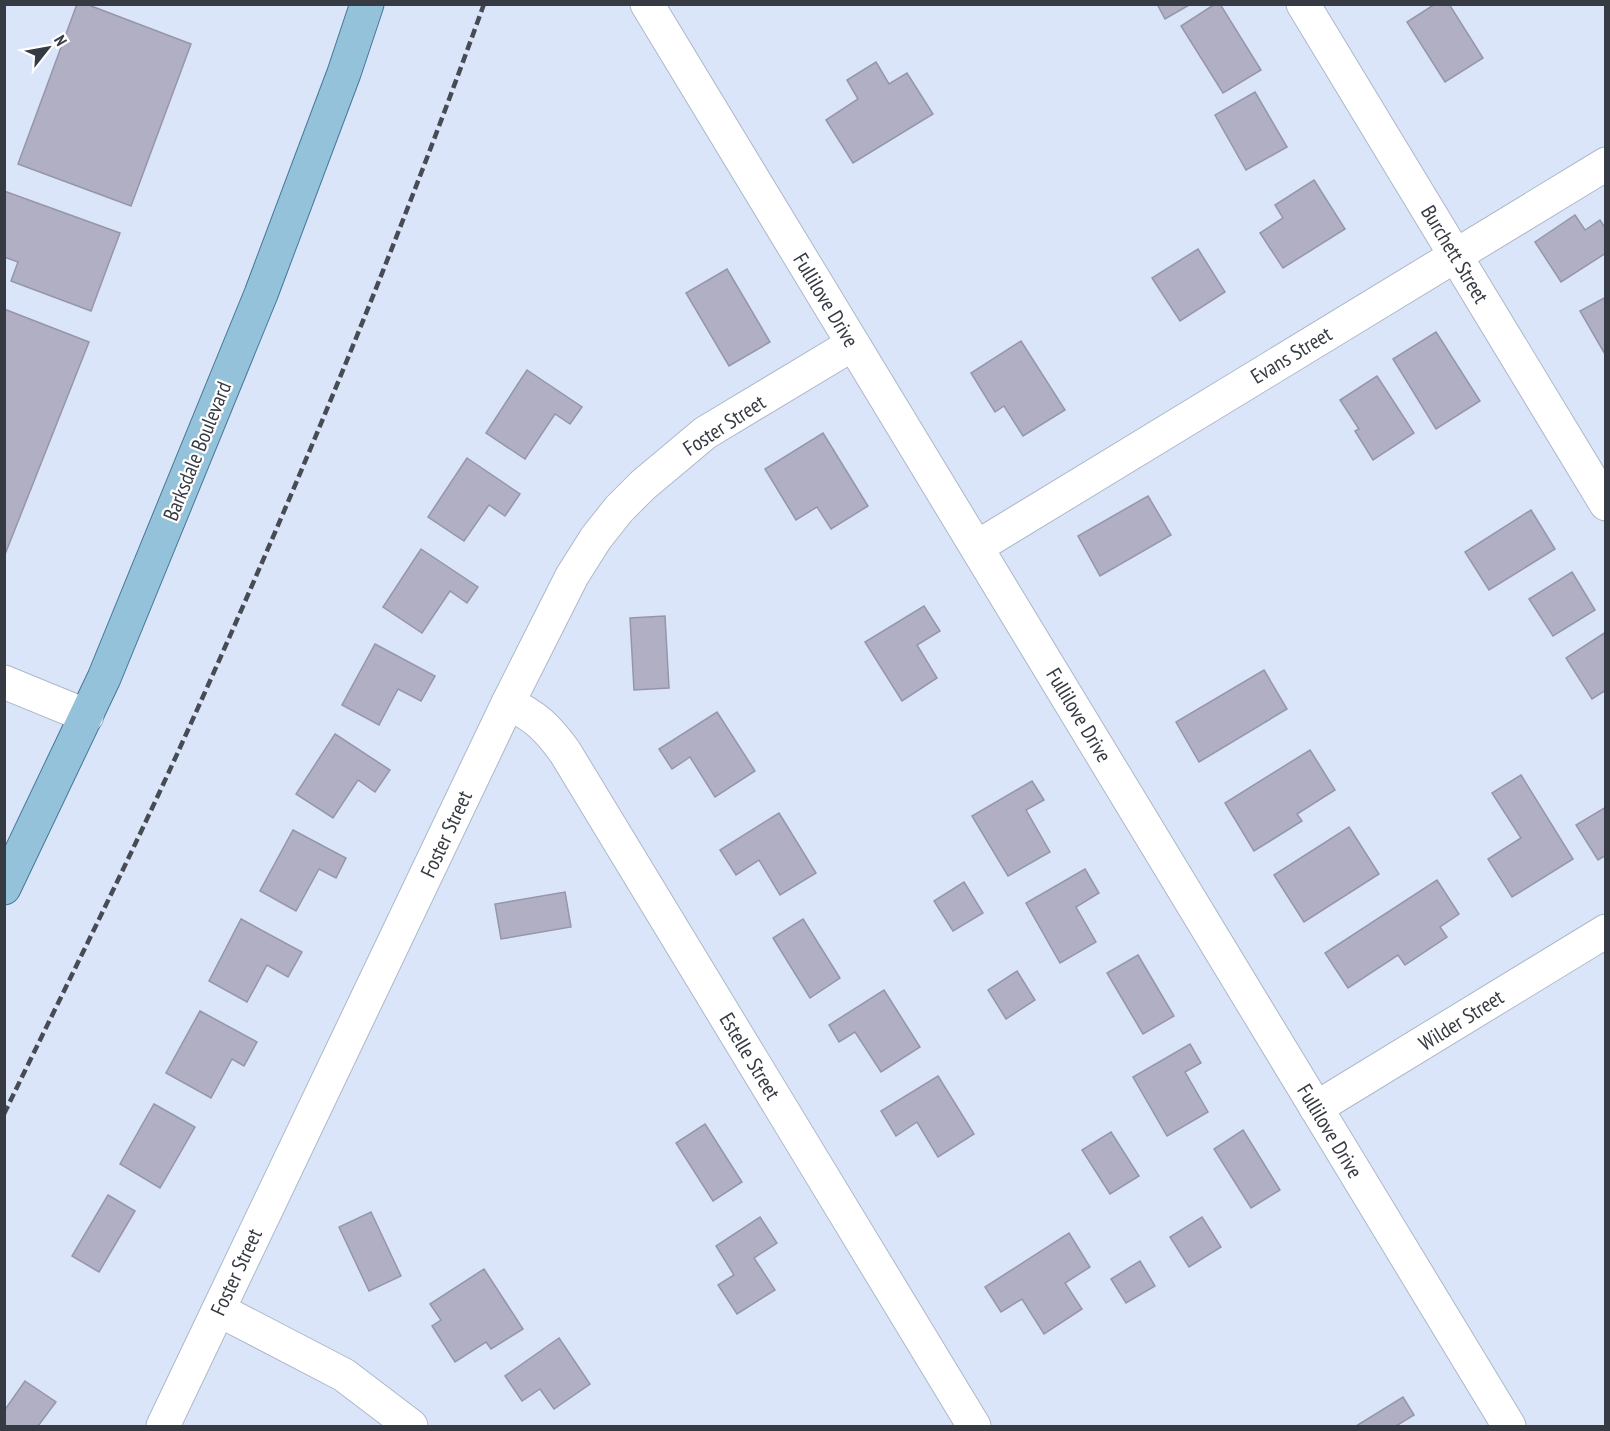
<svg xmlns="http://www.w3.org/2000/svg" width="1610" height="1431" font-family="'PT Sans Narrow',sans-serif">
<rect width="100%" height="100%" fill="#dae5f9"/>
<g fill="#b0afc4" stroke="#9696aa" stroke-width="1.5">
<path d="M77,4H86L191,44L131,206L18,164Z"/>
<path d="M1157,4H1191L1165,19Z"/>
<path d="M1215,4H1220L1261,70L1223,93L1181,26Z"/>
<path d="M1435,4H1449L1483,58L1445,82L1407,22Z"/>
<path d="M876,62L889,84L907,73L933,114L853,163L826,120L858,99L847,80Z"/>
<path d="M1255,92L1287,147L1246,170L1215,115Z"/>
<path d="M1314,180L1345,229L1283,268L1260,233L1283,218L1275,205Z"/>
<path d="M4,191L120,233L91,311L11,281L18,262L4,257Z"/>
<path d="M1575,215L1585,230L1600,220L1606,229V253L1561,282L1535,242Z"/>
<path d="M1198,249L1225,292L1180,321L1152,278Z"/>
<path d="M727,269L770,342L729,366L686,293Z"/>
<path d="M1606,297V356L1580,311Z"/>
<path d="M4,309L89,342L4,557Z"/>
<path d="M1436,332L1480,401L1436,429L1393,359Z"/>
<path d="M1021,341L1065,410L1023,436L1004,406L995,412L971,373Z"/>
<path d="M527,370L582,407L570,424L555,414L525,459L486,433Z"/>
<path d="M1377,376L1414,433L1373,460L1355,431L1359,429L1340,400Z"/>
<path d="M823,433L868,506L831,529L817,507L796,520L765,469Z"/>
<path d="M467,458L520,494L505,516L489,505L464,541L428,517Z"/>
<path d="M1148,496L1171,535L1100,576L1078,536Z"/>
<path d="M1531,510L1555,549L1489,590L1465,552Z"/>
<path d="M421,549L478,587L467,603L450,591L422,633L383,607Z"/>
<path d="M1572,572L1595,610L1553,636L1529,599Z"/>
<path d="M924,606L940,631L917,645L937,678L902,701L865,642Z"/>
<path d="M665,616L669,688L634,690L630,618Z"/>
<path d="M1606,632V690L1592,699L1566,658Z"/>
<path d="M375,644L435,676L421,701L398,689L379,725L342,705Z"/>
<path d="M1264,670L1287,709L1199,762L1176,722Z"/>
<path d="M717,712L755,771L715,797L690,757L672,769L659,749Z"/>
<path d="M335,734L390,770L375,792L358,780L333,818L296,794Z"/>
<path d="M1310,750L1335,790L1297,814L1302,821L1254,851L1225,803Z"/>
<path d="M1521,775L1573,859L1512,897L1488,859L1521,838L1492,793Z"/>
<path d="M1032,781L1044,800L1026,810L1050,852L1008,876L972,816Z"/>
<path d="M1606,807V855L1598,860L1576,825Z"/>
<path d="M779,813L816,873L780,895L759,860L736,875L720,850Z"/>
<path d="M1349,827L1379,874L1304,922L1274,875Z"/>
<path d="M293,830L346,858L336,878L319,869L296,911L260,891Z"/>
<path d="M1085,869L1099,893L1076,907L1096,942L1060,963L1026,903Z"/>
<path d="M1437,880L1459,914L1440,927L1447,937L1405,965L1398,955L1348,988L1325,953Z"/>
<path d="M964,882L983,913L953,931L934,901Z"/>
<path d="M565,892L571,927L501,939L495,904Z"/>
<path d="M241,919L302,952L288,977L267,965L247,1002L209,981Z"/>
<path d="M803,919L840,978L810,998L773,938Z"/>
<path d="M1138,955L1174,1016L1143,1034L1107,973Z"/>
<path d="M1017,971L1035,1000L1006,1019L988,990Z"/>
<path d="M884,990L920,1047L881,1072L855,1032L839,1042L829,1025Z"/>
<path d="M200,1011L257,1042L244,1066L232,1059L211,1098L166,1073Z"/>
<path d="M1190,1044L1201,1063L1185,1072L1208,1112L1167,1136L1133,1077Z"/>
<path d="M938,1076L974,1134L938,1157L917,1122L896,1136L881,1111Z"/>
<path d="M154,1104L195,1127L160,1188L120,1164Z"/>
<path d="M705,1124L742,1182L713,1201L676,1143Z"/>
<path d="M1243,1130L1280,1190L1251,1208L1214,1149Z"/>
<path d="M1111,1132L1139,1176L1110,1194L1082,1150Z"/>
<path d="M108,1195L135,1211L99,1272L72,1256Z"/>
<path d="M371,1212L401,1276L369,1291L339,1227Z"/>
<path d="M760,1217L777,1243L754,1258L775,1290L737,1314L718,1285L734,1275L716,1246Z"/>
<path d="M1202,1217L1221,1247L1189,1267L1170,1237Z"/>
<path d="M1069,1233L1090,1267L1065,1283L1082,1309L1044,1334L1022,1299L1001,1312L985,1287Z"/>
<path d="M1140,1261L1155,1286L1126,1303L1111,1279Z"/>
<path d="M484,1269L523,1329L491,1349L486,1342L455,1362L432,1326L441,1320L430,1304Z"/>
<path d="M559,1338L590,1384L554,1409L540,1389L522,1401L505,1376Z"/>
<path d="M25,1381L56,1402L38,1426H4V1411Z"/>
<path d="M1403,1397L1414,1415L1396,1426H1356Z"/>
</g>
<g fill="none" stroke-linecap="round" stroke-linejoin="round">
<defs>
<g id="minor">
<path d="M647,4L1509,1426"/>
<path d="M1303,4L1606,504"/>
<path d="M977,547L1606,164"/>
<path d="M4,682L87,716"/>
<path d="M508,703C535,716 547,727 565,752L974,1426"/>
<path d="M1316,1108L1606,931"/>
<path d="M219,1310L344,1375L411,1426"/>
<path d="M163,1426L508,703L572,576L596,538L619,509L643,485L705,433L853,344"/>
</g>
<path id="major" d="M4,888L104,678L261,294L344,73L367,4"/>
</defs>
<use href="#minor" stroke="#adb8cb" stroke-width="35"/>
<use href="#major" stroke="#467896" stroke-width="35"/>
<use href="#minor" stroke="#fff" stroke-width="33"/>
<use href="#major" stroke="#95c2db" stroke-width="33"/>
<path stroke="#474b54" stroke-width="4.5" stroke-dasharray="9 4.5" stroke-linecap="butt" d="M4,1114C64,990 126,867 183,741C292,500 394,254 484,4"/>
</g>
<g text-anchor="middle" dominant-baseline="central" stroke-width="4.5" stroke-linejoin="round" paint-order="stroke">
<g font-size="21" fill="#363a42" stroke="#fff">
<text transform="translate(1455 254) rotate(59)">Burchett Street</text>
<text transform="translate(826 300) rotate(59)">Fullilove Drive</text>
<text transform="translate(1291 355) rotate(-31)">Evans Street</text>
<text transform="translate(724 425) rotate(-33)">Foster Street</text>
<text transform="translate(197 451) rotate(-68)">Barksdale Boulevard</text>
<text transform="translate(1079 715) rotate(59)">Fullilove Drive</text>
<text transform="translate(446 834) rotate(-65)">Foster Street</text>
<text transform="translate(1461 1020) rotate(-32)">Wilder Street</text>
<text transform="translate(750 1056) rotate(59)">Estelle Street</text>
<text transform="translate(1330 1131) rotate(59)">Fullilove Drive</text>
<text transform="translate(236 1272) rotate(-65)">Foster Street</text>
</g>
</g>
<rect width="1610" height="1431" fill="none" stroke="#363a42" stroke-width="12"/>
<g transform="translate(48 48) rotate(59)" stroke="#ffffff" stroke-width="4.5" paint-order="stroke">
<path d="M0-4.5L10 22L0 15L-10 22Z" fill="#363a42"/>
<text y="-9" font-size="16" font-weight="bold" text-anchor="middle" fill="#363a42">N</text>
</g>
</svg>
